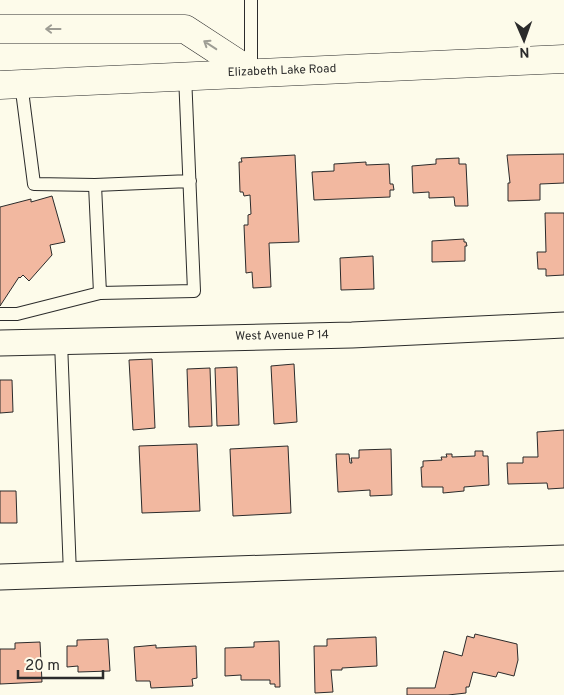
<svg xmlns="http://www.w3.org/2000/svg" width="564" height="695" font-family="Overpass,sans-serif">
<rect width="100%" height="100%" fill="#fdfbea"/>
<g fill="#f2b8a0" stroke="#2b2b2b">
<path d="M564,154V183L540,184V200L508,201V183H510L507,155Z"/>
<path d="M295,155L299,242L269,243L271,287L253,288L252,272L246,273L244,225H248V215L251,214L250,195L244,196L243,192H240L239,162H242L241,158Z"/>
<path d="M459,158V164H466L468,206H455L454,197L429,198V192L413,193L412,166L436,164V159Z"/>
<path d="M366,162V165L389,164L390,184H393L394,190H390V197L314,200L312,172L334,171V164Z"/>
<path d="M52,196L65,242L50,245L52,255L29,281L23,275L20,278L19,277L0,306V207L31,199V202Z"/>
<path d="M545,213H564V275L546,276V269H538L537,252H546Z"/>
<path d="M464,239V242H466L467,246H465V261L432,262V241Z"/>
<path d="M373,256L374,289L341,290L340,258Z"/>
<path d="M152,359L155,428L133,430L129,360Z"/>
<path d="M294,364L297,422L274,424L271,366Z"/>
<path d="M237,367L239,425L217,426L215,368Z"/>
<path d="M210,368L212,426L189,427L187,369Z"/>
<path d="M0,380H12L13,412L0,413Z"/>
<path d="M564,430V488L548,489L547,483L508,484L507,463H523V457H538L537,432Z"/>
<path d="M197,444L200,511L142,513L139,446Z"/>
<path d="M288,446L291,513L233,516L230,449Z"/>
<path d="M391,449L392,495L370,496V490L338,492L336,454H349L350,463H352L351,458H359V450Z"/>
<path d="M475,451H483V456H488L489,485L464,487V491L443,493V487H422L421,467H423V461L442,460L441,457H447L446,454H452V457L475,456Z"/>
<path d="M0,491H16L17,523H0Z"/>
<path d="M475,634L517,644L518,660L514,676L498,672L496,677L473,672L469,687H466V693L448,695H407V688H435L444,651L462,656L467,636L474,638Z"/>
<path d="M376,637L377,666L342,668V670H331L333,692L315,693L314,646H327V639Z"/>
<path d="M108,639L110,671L78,672V666L67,667V646H77V640Z"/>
<path d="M279,641L280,687H275V684H270V680H241V675L225,676V648L254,647V642Z"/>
<path d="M40,642L42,682L0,684V649H15V643Z"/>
<path d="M156,645V648L196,646L197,678L192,679L193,686L151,688L150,681H136L134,647Z"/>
</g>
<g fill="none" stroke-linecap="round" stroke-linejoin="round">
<defs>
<g id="lane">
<path d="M251,0V72"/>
<path d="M185,75L194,291L100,293L95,185L190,181"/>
<path d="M21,83L34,184L95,185"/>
<path d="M0,314H17L100,293"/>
<path d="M61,342L70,574"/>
</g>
<g id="street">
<path d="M0,343L352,335L564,325"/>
<path d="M0,577L564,558"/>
</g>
<g id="secondary">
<path d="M0,29H185L251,72"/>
<path d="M0,85L564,59"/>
</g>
</defs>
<use href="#lane" stroke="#2b2b2b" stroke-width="14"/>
<use href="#street" stroke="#2b2b2b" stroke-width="27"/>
<use href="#secondary" stroke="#2b2b2b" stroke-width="29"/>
<use href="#lane" stroke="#fdfbea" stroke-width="12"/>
<use href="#street" stroke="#fdfbea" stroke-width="25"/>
<use href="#secondary" stroke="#fdfbea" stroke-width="28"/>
</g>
<defs><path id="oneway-shaft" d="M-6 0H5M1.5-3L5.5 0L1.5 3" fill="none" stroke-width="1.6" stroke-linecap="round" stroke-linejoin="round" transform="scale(1.25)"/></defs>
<g stroke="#9e9d94">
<use href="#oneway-shaft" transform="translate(53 29) rotate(180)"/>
<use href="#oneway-shaft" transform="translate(210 45) rotate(-147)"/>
</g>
<g text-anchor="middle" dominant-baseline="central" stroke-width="4" stroke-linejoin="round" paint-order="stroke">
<g font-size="12" fill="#2b2b2b" stroke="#fdfbea">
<text transform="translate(282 71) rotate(-2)">Elizabeth Lake Road</text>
<text transform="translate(282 336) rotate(-1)">West Avenue P 14</text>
</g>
</g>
<g transform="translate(524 40) rotate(178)" stroke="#fdfbea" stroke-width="4" paint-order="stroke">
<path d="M0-4L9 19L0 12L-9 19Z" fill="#2b2b2b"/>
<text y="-8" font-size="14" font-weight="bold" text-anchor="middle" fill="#2b2b2b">N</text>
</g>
<path d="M18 670v8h85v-8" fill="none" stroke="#2b2b2b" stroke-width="2.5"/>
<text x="25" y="670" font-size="15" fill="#2b2b2b" stroke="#fdfbea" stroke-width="4" paint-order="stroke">20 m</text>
</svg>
